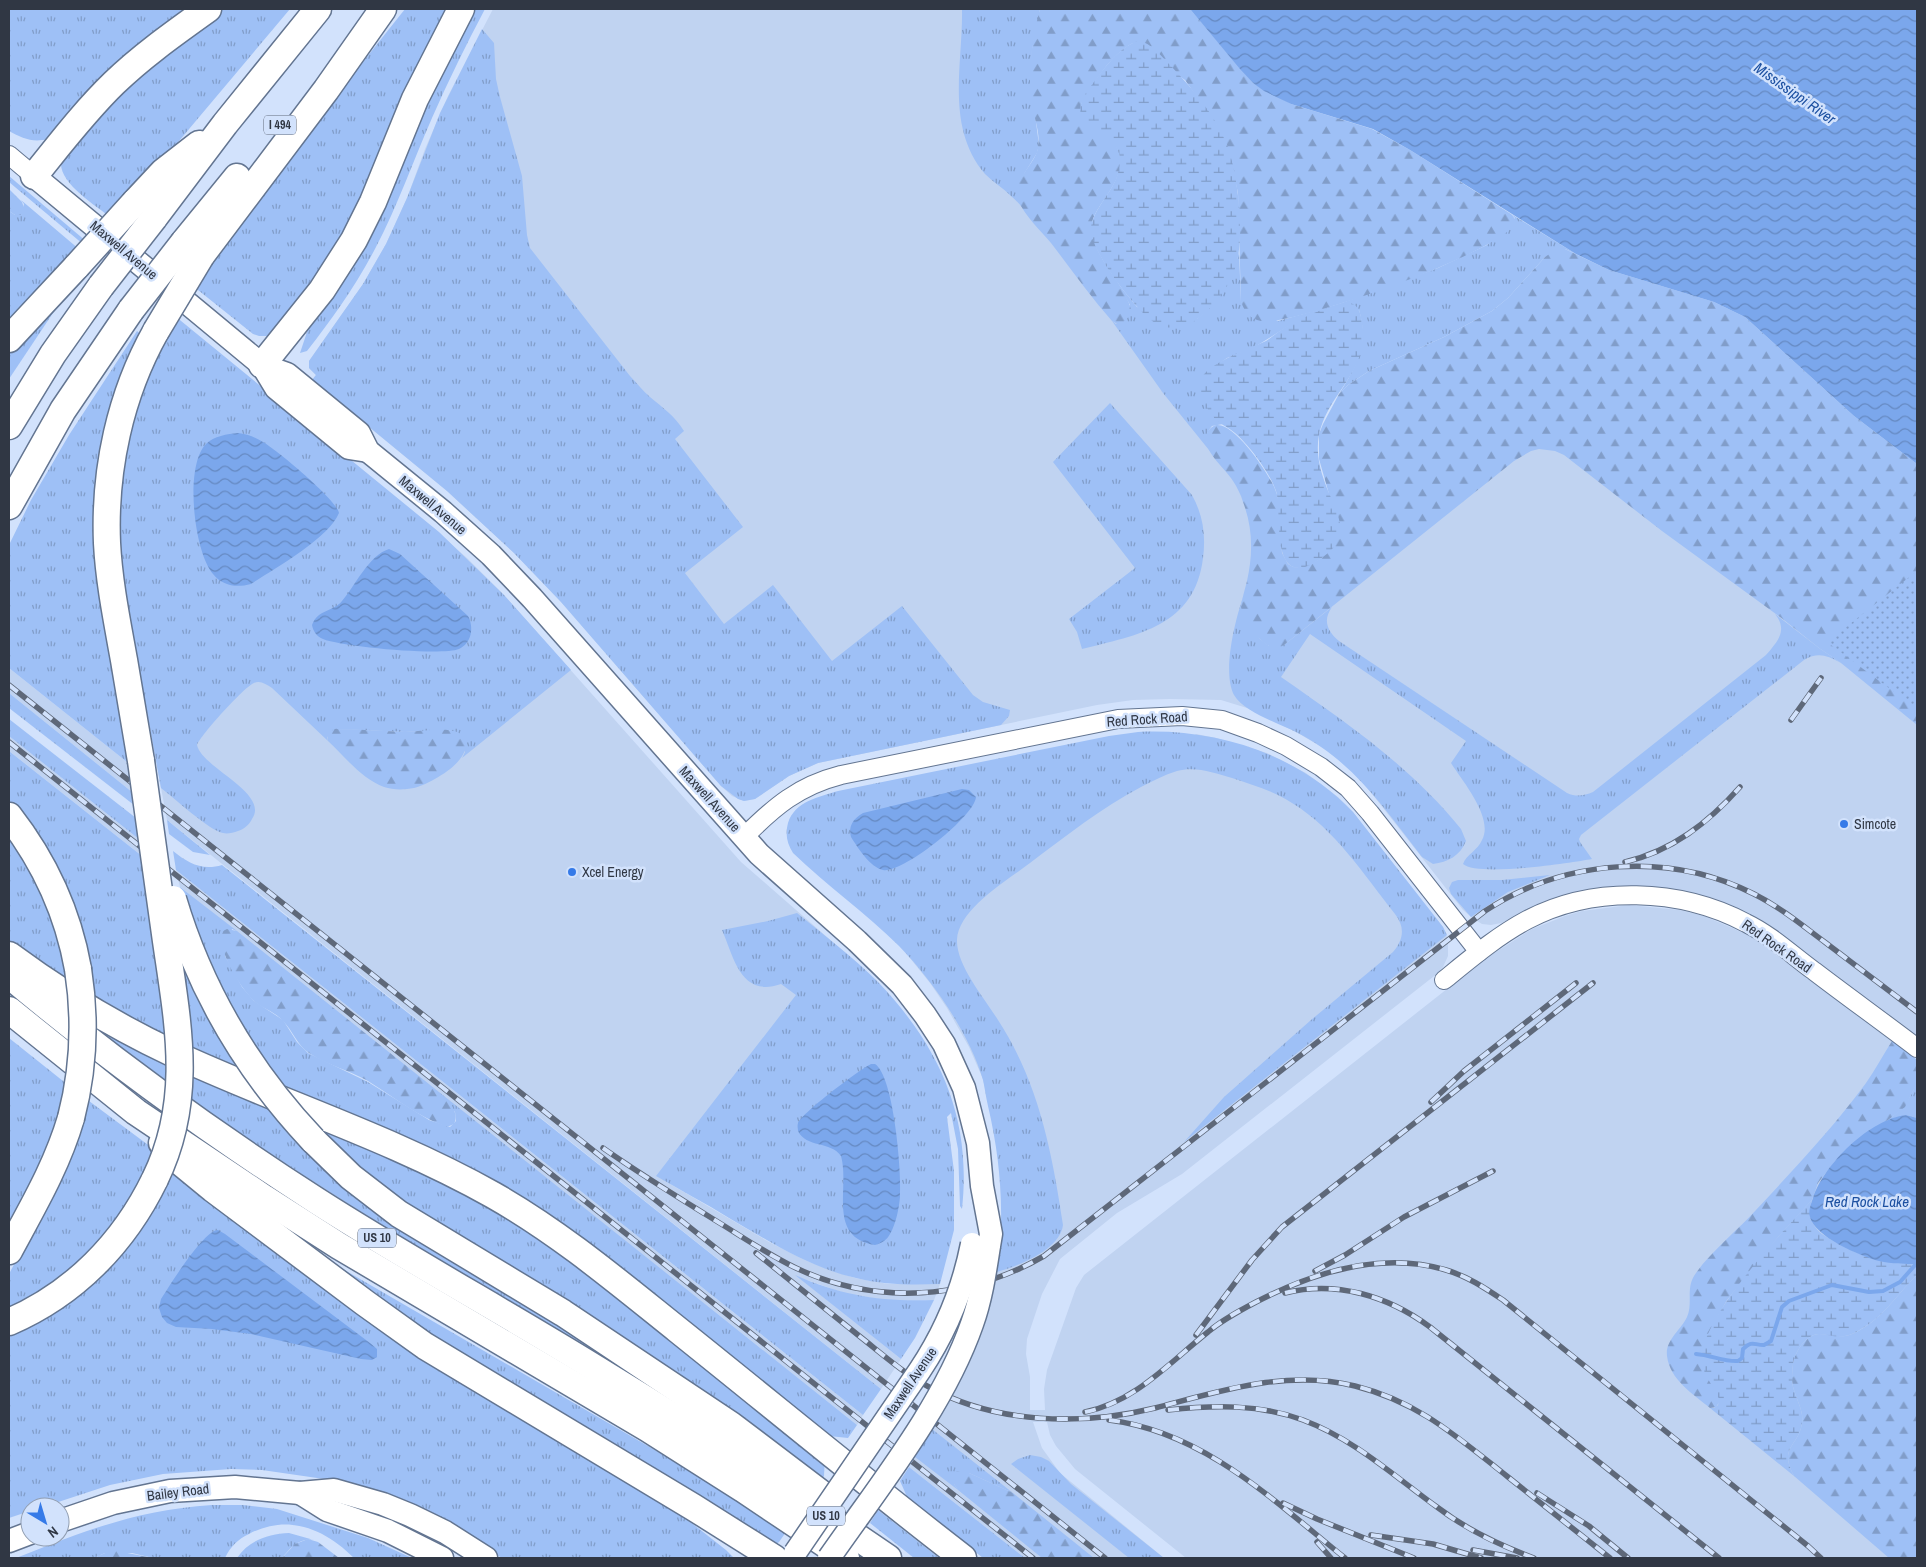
<svg xmlns="http://www.w3.org/2000/svg" width="1926" height="1567" font-family="'Archivo Narrow',sans-serif">
<defs>
<pattern id="grass-tufts" width="24" height="20" patternUnits="userSpaceOnUse" patternTransform="scale(1.25)"><rect width="24" height="20" fill="#9ec0f6"/><path d="M3 7l-1-3M5 7V3M7 7l1-3M15 17l-1-3M17 17v-4M19 17l1-3" fill="none" stroke="#819dc9"/></pattern>
<pattern id="forest-firs" width="22" height="20" patternUnits="userSpaceOnUse" patternTransform="scale(1.25)"><rect width="22" height="20" fill="#9ec0f6"/><path d="M5 1l3.5 6h-7zM16 11l3.5 6h-7z" fill="#819dc9"/></pattern>
<pattern id="wetland-marsh" width="20" height="14" patternUnits="userSpaceOnUse" patternTransform="scale(1.25)"><rect width="20" height="14" fill="#9ec0f6"/><path d="M1 5h8M5 5V1M11 12h8M15 12V8" fill="none" stroke="#819dc9"/></pattern>
<pattern id="park-dots" width="8" height="8" patternUnits="userSpaceOnUse" patternTransform="scale(1.25)"><rect width="8" height="8" fill="#9ec0f6"/><path d="M2 2h.1M6 6h.1" fill="none" stroke="#819dc9" stroke-width="1.8" stroke-linecap="round"/></pattern>
<pattern id="water-waves" width="16" height="10" patternUnits="userSpaceOnUse" patternTransform="scale(1.25)"><rect width="16" height="10" fill="#7ba7ec"/><path d="M0 5q4-4 8 0t8 0" fill="none" stroke="#6589c1"/></pattern>
</defs>
<rect width="100%" height="100%" fill="#d2e2fc"/>
<g fill="#c0d3f1">
<path d="M493,9H971L968,127L1275,519L1540,427L1917,709V1037L1763,922L1744,911L1699,895L1624,887L1601,888L1553,900L1501,923L1491,925L1482,924L1471,917L1463,910L1365,785L1347,766L1325,749L1296,732L1247,708L1221,700L1170,699L1133,700L1097,705L818,763L789,776L755,799L744,801L732,796L721,786L561,602L514,553L447,491L312,380L316,375L309,368V361L363,284L386,244L407,198L425,149L448,96Z"/>
<path d="M420,517L467,558L504,595L741,862L843,951L665,1181L769,1242L807,1261L830,1270L855,1278L888,1284H940L934,1300L891,1301L847,1294L798,1277L901,1359L881,1389L167,820L154,750Z"/>
<path d="M9,668L127,762L132,792L9,693Z"/>
<path d="M1196,734L1216,738L1267,753L1306,773L1338,797L1353,812L1443,927L1448,940V956L1443,967L1438,973L1182,1174L1117,1213L1060,1259L1042,1294L1027,1339L1026,1354L1030,1377V1410H1045L1044,1389L1047,1370L1076,1288L1084,1275L1485,959L1532,929L1565,916L1582,911L1629,905L1680,910L1704,916L1751,936L1917,1060V1118L1911,1116L1899,1264H1917V1558H1186L1075,1469L1056,1446L1050,1435L1047,1422H1033L1042,1448L1060,1473L1164,1558H1025L909,1467L957,1387L982,1332L996,1281L1001,1247L1002,1209L998,1150L983,1079L969,1047L947,1008L930,983L905,952Z"/>
<path d="M9,736L140,840L142,856L9,751Z"/>
<path d="M176,870L863,1415L857,1425L180,887Z"/>
</g>
<g fill="url(#grass-tufts)">
<path d="M9,9H191L48,139C32,143 22,138 9,131Z"/>
<path d="M223,9H290L163,160L110,217C95,205 61,184 61,164L107,104L180,40Z"/>
<path d="M405,9H452L333,259L269,336H259L253,334L193,286L289,155Z"/>
<path d="M471,9H485C466,45 448,81 432,118C413,161 398,205 376,247C357,284 332,319 307,351L300,353L308,329Z"/>
<path d="M962,9H1040L1032,50L1031,85L1039,145L1037,153L1024,174L1021,205L1027,213C1022,207 1017,201 1011,196C1003,188 993,182 985,174C945,127 963,65 962,9Z"/>
<path d="M482,29L494,43L496,79L500,97L522,176L527,235L530,248L630,376C637,383 643,391 650,397C663,408 675,416 684,431L675,439L743,527L685,573L724,624L773,585L832,661L902,606L973,695L983,702L1010,710L1009,716L1001,725L818,763L789,776L755,799L744,801L738,799L721,786L561,602L514,553L447,491L312,380L316,375L309,368V361L363,284L386,244L407,198L440,113Z"/>
<path d="M9,176L87,242L84,245L9,182Z"/>
<path d="M21,200L80,250L9,329V211L15,215H21L24,204Z"/>
<path d="M1511,214L1576,254L1565,249L1545,257L1508,298L1492,311L1444,337L1369,371L1348,385L1339,394C1357,366 1369,343 1359,310L1310,316L1285,328L1253,348L1227,358L1210,370C1207,395 1200,408 1223,424L1212,426C1203,436 1206,445 1213,455L1163,393L1112,321L1116,324L1130,305L1119,285L1137,307L1197,319C1217,302 1233,279 1239,252L1241,302L1278,321L1339,304L1438,268L1487,245L1515,218Z"/>
<path d="M63,298L9,379V349Z"/>
<path d="M175,316L439,532L504,595L571,670L462,758L465,752L450,730L405,732L340,729L327,737L328,741L272,688C266,684 260,680 254,683C244,687 201,735 197,745C202,768 270,793 252,819C249,825 244,829 238,831C233,833 227,834 223,833C210,831 173,797 161,788L122,577L119,535L122,465L142,386Z"/>
<path d="M137,331L143,336L137,347L105,623L127,762L9,668V545L31,500L69,435Z"/>
<path d="M1110,403L1192,495C1203,515 1206,535 1203,558C1195,626 1138,635 1082,649L1077,632L1069,619L1135,568L1053,462Z"/>
<path d="M1243,597L1241,607L1260,639L1269,646L1284,645L1332,607C1322,621 1328,632 1339,641L1567,793C1576,797 1584,796 1593,792L1766,655C1778,641 1788,630 1775,614L1819,648L1841,663C1826,655 1818,652 1804,660L1581,835L1579,839L1580,842L1592,859C1571,863 1477,877 1463,864C1466,855 1478,850 1482,840C1494,818 1463,782 1451,763L1466,741L1310,634L1281,677C1347,723 1410,766 1461,829L1466,841C1460,856 1448,862 1433,864L1422,857C1383,807 1354,762 1296,732C1278,723 1244,712 1234,695C1222,672 1235,621 1243,597Z"/>
<path d="M9,693L132,792L134,805L9,708Z"/>
<path d="M9,719L136,818L140,840L9,736Z"/>
<path d="M1138,732C1216,728 1298,754 1353,812L1443,927L1447,935L1184,1142L1224,1097L1241,1082L1311,1020L1393,952C1404,939 1405,927 1395,914C1364,875 1335,829 1292,803C1274,791 1252,785 1232,778C1214,773 1196,766 1177,771C1164,775 1153,781 1141,787C1101,808 1066,836 1030,863C1008,880 958,909 957,940C956,965 985,999 998,1020C1039,1083 1052,1152 1063,1225C1060,1250 1018,1266 997,1272C1005,1215 1001,1162 988,1106C986,1098 985,1089 983,1080C969,1033 933,981 899,946C866,913 827,886 793,853C787,843 785,835 788,823C795,801 819,797 838,791L1109,736Z"/>
<path d="M9,751L142,856L169,1046L91,1004L23,818L9,800Z"/>
<path d="M167,820L210,855L193,852L169,834Z"/>
<path d="M9,828L52,913L70,991L9,948Z"/>
<path d="M173,851C188,863 202,871 222,865L881,1389L863,1415L176,870Z"/>
<path d="M1550,875L1508,892L1471,917L1451,894L1449,888L1452,882L1458,880H1502Z"/>
<path d="M180,887L237,931L232,929L225,956L242,987L254,1001L283,1020L297,1042L308,1053L368,1082L429,1120L450,1127L456,1121L455,1112L439,1092L857,1425L848,1438L829,1436L608,1260L286,1096L241,1032L189,915Z"/>
<path d="M797,913C824,935 853,957 878,982C940,1047 972,1118 962,1209L960,1206L958,1149L951,1113L947,1117L954,1171V1230L940,1284C911,1285 884,1285 856,1278C810,1268 769,1241 729,1218C705,1203 680,1190 656,1176L796,995L781,984C741,998 734,958 722,930L768,921Z"/>
<path d="M178,941L252,1082L189,1055Z"/>
<path d="M92,1026L169,1057V1084Z"/>
<path d="M9,1038L68,1085L60,1119L9,1234Z"/>
<path d="M189,1067L264,1098L544,1310L646,1384C491,1291 335,1201 187,1097Z"/>
<path d="M1917,1078V1118L1906,1115L1888,1120C1902,1110 1914,1096 1917,1078Z"/>
<path d="M85,1098L155,1150L145,1175L99,1249L9,1315V1274L45,1205Z"/>
<path d="M300,1113L483,1195L825,1456L824,1476L819,1484L397,1205Z"/>
<path d="M171,1163L670,1506L726,1550L734,1558H502L461,1533L331,1480L262,1470L231,1469L163,1474L110,1485L43,1507H30V1511L9,1518V1331L30,1321Z"/>
<path d="M310,1250L703,1478L786,1532L779,1542L772,1547L467,1362Z"/>
<path d="M795,1275C843,1296 882,1302 934,1300L915,1338L901,1359Z"/>
<path d="M932,1429L1013,1493L969,1473L954,1484L958,1490L915,1457Z"/>
<path d="M1030,1455L1041,1457L1049,1461L1071,1484L1164,1558H1129L1011,1464L1018,1459Z"/>
<path d="M909,1467L1025,1558H983L908,1499L900,1481Z"/>
<path d="M212,1505H243L277,1509L368,1538L412,1558H354C325,1529 288,1513 249,1534C238,1539 230,1547 225,1558H153L132,1553H105L94,1558H16C84,1531 137,1510 212,1505Z"/>
<path d="M878,1510L939,1558H914L870,1523Z"/>
<path d="M289,1533L314,1540C300,1537 290,1548 282,1558H237C249,1540 269,1534 289,1533Z"/>
</g>
<g fill="url(#forest-firs)">
<path d="M1040,9H1190L1253,83L1291,104L1372,129L1410,150L1511,214C1514,217 1516,220 1514,224C1503,251 1292,327 1261,321C1250,319 1245,312 1241,302L1238,193L1230,157L1216,124L1185,80L1133,43C1109,56 1095,82 1081,104C1079,130 1113,133 1119,152C1128,182 1091,207 1092,226C1092,258 1123,280 1131,309C1129,319 1122,328 1112,321C1090,296 1071,269 1051,243C1040,230 1025,216 1018,200C1010,182 1035,165 1038,148C1041,133 1033,115 1031,100C1028,70 1032,38 1040,9Z"/>
<path d="M9,189L22,202L25,211L21,215H15L9,211Z"/>
<path d="M1558,248L1565,249L1609,270L1714,302L1745,317L1854,416L1917,464V725L1841,663L1819,648L1784,620L1662,531L1564,455L1555,451L1539,449L1531,451L1514,461L1284,645C1280,647 1276,648 1272,647C1260,644 1243,619 1241,607C1242,598 1245,589 1247,581C1253,554 1253,528 1243,502C1241,495 1237,487 1233,481C1225,468 1204,453 1206,436C1207,432 1209,429 1212,427C1229,413 1270,475 1275,489C1283,509 1280,533 1282,553L1288,564L1293,567C1305,569 1313,563 1323,557L1329,494L1319,459V434L1323,424L1339,394L1348,385L1369,371L1444,337L1492,311L1508,298L1545,257Z"/>
<path d="M334,729C357,729 380,731 403,732C417,732 445,727 457,732C460,733 463,736 464,740C474,760 430,784 414,788C404,790 393,790 384,787C362,779 344,756 328,741L327,734Z"/>
<path d="M227,929L237,931L439,1092C448,1101 460,1111 454,1124L447,1127C418,1117 394,1097 368,1081C349,1070 327,1065 309,1053C297,1045 293,1031 283,1021C275,1012 264,1009 255,1002C241,989 216,950 223,931Z"/>
<path d="M1892,1041L1917,1060L1916,1085L1905,1107L1888,1120L1864,1135L1835,1161L1818,1183L1812,1200L1779,1236L1727,1300L1712,1327L1720,1401L1716,1407L1710,1408C1693,1394 1670,1380 1667,1356C1665,1340 1681,1330 1687,1317C1693,1304 1686,1289 1694,1276C1708,1254 1738,1230 1756,1210C1794,1169 1833,1128 1866,1083C1875,1070 1883,1055 1892,1041Z"/>
<path d="M1917,1275V1558H1889L1794,1476C1778,1447 1799,1446 1802,1423C1804,1412 1797,1401 1794,1390C1791,1382 1792,1373 1793,1364C1795,1352 1805,1335 1819,1334C1827,1334 1836,1337 1845,1336C1854,1335 1865,1327 1872,1322C1889,1309 1901,1290 1917,1275Z"/>
<path d="M957,1471L969,1473L1013,1493L1094,1558H1042L958,1490L954,1484L952,1475Z"/>
<path d="M308,1539L318,1542L339,1558H282L295,1544Z"/>
<path d="M117,1551L153,1558H94L105,1553Z"/>
</g>
<g fill="url(#wetland-marsh)">
<path d="M1138,41C1151,42 1162,57 1171,66C1192,88 1214,114 1226,142C1238,171 1245,236 1236,265C1232,281 1222,295 1211,307C1203,315 1192,325 1180,327C1172,329 1162,327 1155,323C1136,311 1088,249 1091,227C1095,203 1121,187 1120,158C1118,132 1074,133 1081,104C1084,93 1093,84 1099,75C1109,62 1122,46 1138,41Z"/>
<path d="M1347,302C1358,304 1360,311 1362,321C1371,371 1327,393 1319,435C1316,450 1319,466 1324,480C1333,508 1356,534 1323,557C1316,562 1307,568 1299,568C1272,568 1282,509 1276,491C1270,473 1249,445 1235,433C1229,428 1222,425 1216,420C1208,412 1198,394 1200,382C1203,364 1250,349 1266,341C1272,337 1278,332 1284,328C1303,317 1326,307 1347,302Z"/>
<path d="M1812,1200C1808,1214 1810,1224 1822,1234C1854,1255 1879,1263 1917,1264V1275C1901,1290 1889,1309 1872,1322C1864,1327 1854,1335 1845,1336C1836,1338 1827,1334 1819,1334C1805,1335 1795,1352 1793,1364C1792,1373 1791,1382 1794,1390C1797,1401 1804,1412 1802,1423C1799,1446 1778,1447 1794,1476L1710,1408H1714L1718,1405L1719,1399C1714,1386 1703,1376 1702,1361C1698,1320 1784,1230 1812,1200Z"/>
</g>
<path fill="url(#park-dots)" d="M1917,571V709L1827,642Z"/>
<g fill="url(#water-waves)">
<path d="M1190,9H1917V464L1854,416L1745,317L1714,302L1609,270L1576,254L1410,150L1373,129L1291,104L1264,91L1253,83L1240,69Z"/>
<path d="M238,433C247,434 255,437 263,442C277,450 337,500 339,513C329,538 274,569 251,584C236,588 223,586 213,574C194,552 184,466 206,444C214,436 227,434 238,433Z"/>
<path d="M389,549L400,554L468,616C474,627 472,643 459,649C442,656 342,647 323,639C317,637 313,631 312,625C318,609 333,612 342,601C355,586 369,555 389,549Z"/>
<path d="M962,789L969,790L976,797C975,816 902,874 883,870C870,867 858,848 851,837C848,826 853,819 863,813Z"/>
<path d="M871,1064H875C894,1076 902,1174 900,1197C899,1208 896,1224 890,1234C887,1240 882,1243 875,1245C827,1237 850,1189 841,1156C831,1141 806,1148 798,1131C798,1129 797,1126 798,1123C802,1113 859,1070 871,1064Z"/>
<path d="M1906,1115L1917,1118V1264C1905,1264 1892,1264 1879,1261C1860,1256 1815,1237 1810,1217C1808,1211 1811,1204 1813,1198C1824,1164 1870,1119 1906,1115Z"/>
<path d="M218,1230L225,1234L370,1343L377,1349V1357L372,1360L361,1359L251,1334L212,1329L176,1327L167,1323L162,1317L159,1308L161,1299C170,1285 204,1230 218,1230Z"/>
</g>
<g fill="none" stroke-linecap="round" stroke-linejoin="round">
<path stroke="#7ba7ec" stroke-width="4" d="M1696,1354C1711,1355 1724,1362 1738,1361L1742,1358L1743,1349C1753,1340 1753,1345 1764,1345L1771,1341L1782,1307L1789,1301L1832,1285L1869,1292L1883,1291L1900,1282L1916,1264"/>
<defs>
<g id="minor">
<path d="M9,155L34,176"/>
<path d="M744,837C774,807 798,786 841,775L1118,719L1182,716L1222,720L1258,733L1286,746L1321,767L1348,788L1370,813L1479,952"/>
<path d="M1444,980C1470,959 1497,936 1527,920C1593,885 1680,888 1746,923C1771,935 1792,955 1814,971C1848,997 1883,1022 1917,1048"/>
</g>
<g id="major">
<path d="M34,176L262,365L276,388L349,448L368,451"/>
<path d="M262,365L287,374L359,433L368,451L443,512L491,555L532,598L759,854L857,941L902,985L925,1015L944,1044L964,1088L978,1143L982,1186L991,1234L989,1246"/>
<path d="M300,1493L327,1510L388,1531L442,1558"/>
<path d="M60,1521L113,1503L170,1491L235,1487L300,1493L334,1490L383,1504L410,1515L445,1532L486,1558"/>
<path d="M9,1541L30,1533"/>
</g>
<g id="highway">
<path d="M34,176C60,144 85,111 114,83C143,55 176,32 208,9"/>
<path d="M135,202L163,172L199,144"/>
<path d="M154,218L225,124L318,9"/>
<path d="M184,242L237,177"/>
<path d="M201,256L326,90L383,9"/>
<path d="M9,339L77,266"/>
<path d="M262,365L322,290L354,240L373,202L415,99L461,9"/>
<path d="M9,426L53,354L101,286"/>
<path d="M9,506L63,410L131,310"/>
<path d="M141,761C135,727 130,694 124,660C117,621 109,582 107,543C104,470 120,395 156,331"/>
<path d="M9,816C44,861 68,913 78,969"/>
<path d="M9,955C59,992 113,1025 170,1052C277,1102 390,1137 493,1195C560,1233 618,1282 678,1330C773,1406 867,1484 963,1558"/>
<path d="M9,975C106,1057 210,1132 317,1201C412,1262 512,1316 608,1376C703,1434 796,1495 888,1558"/>
<path d="M9,1010L136,1112L264,1198L339,1246L647,1428L743,1489L846,1558"/>
<path d="M313,1140L351,1177L399,1214L563,1313L731,1425L822,1494"/>
<path d="M162,1143L174,1157L213,1189L365,1303L425,1346L693,1507L774,1558"/>
<path d="M9,1251C32,1208 57,1166 71,1118"/>
<path d="M9,1322C74,1294 124,1243 155,1179"/>
</g>
</defs>
<use href="#minor" stroke="#637591" stroke-width="20"/>
<use href="#major" stroke="#637591" stroke-width="25"/>
<use href="#highway" stroke="#637591" stroke-width="29"/>
<use href="#minor" stroke="#fff" stroke-width="18"/>
<use href="#major" stroke="#fff" stroke-width="22"/>
<use href="#highway" stroke="#fff" stroke-width="26"/>
<defs>
<g id="rail">
<path d="M9,685L1105,1558"/>
<path d="M1791,720L1821,678"/>
<path d="M9,742L1033,1558"/>
<path d="M1625,862C1672,851 1708,823 1740,787"/>
<path d="M1431,1102L1464,1071L1576,983"/>
<path d="M603,1148C640,1174 679,1198 718,1222C744,1238 769,1255 796,1268C876,1306 968,1300 1044,1256L1485,911C1564,859 1669,851 1754,894C1780,907 1803,926 1826,943C1856,966 1887,989 1917,1012"/>
<path d="M756,1253C790,1280 824,1308 858,1335C881,1353 903,1373 929,1387C996,1424 1081,1426 1155,1408C1221,1391 1287,1369 1355,1386C1419,1402 1457,1437 1508,1477C1542,1504 1576,1531 1610,1558"/>
<path d="M1315,1271L1345,1255L1404,1217L1493,1171"/>
<path d="M1285,1293C1336,1280 1388,1296 1430,1327L1719,1558"/>
<path d="M1196,1335L1252,1260L1282,1227L1593,983"/>
<path d="M1168,1410C1214,1405 1260,1404 1303,1420C1354,1439 1394,1476 1437,1507C1467,1530 1499,1545 1534,1558"/>
<path d="M1085,1412C1135,1402 1170,1362 1208,1332C1222,1320 1239,1311 1256,1302C1314,1272 1381,1251 1446,1270C1467,1276 1485,1288 1503,1300L1808,1546L1821,1558"/>
<path d="M1109,1420C1204,1432 1274,1501 1345,1558"/>
<path d="M1537,1493L1589,1526L1628,1558"/>
<path d="M1283,1503L1317,1519L1414,1558"/>
<path d="M1371,1535L1433,1544L1481,1558"/>
<path d="M1317,1542L1331,1558"/>
<path d="M1473,1550L1517,1558"/>
</g>
</defs>
<use href="#rail" stroke="#5e6879" stroke-width="5.5"/>
<use href="#rail" stroke="#d2e2fc" stroke-width="4" stroke-dasharray="11" stroke-linecap="butt"/>
<defs>
<g id="major-bridge">
<path d="M795,1553L920,1370C946,1331 963,1290 972,1244"/>
<path d="M829,1558C879,1486 943,1407 972,1324C981,1299 985,1272 989,1246"/>
</g>
<g id="highway-bridge">
<path d="M77,266L135,202"/>
<path d="M101,286L154,218"/>
<path d="M131,310L184,242"/>
<path d="M156,331L201,256"/>
<path d="M141,761C149,819 157,876 165,934C177,1020 195,1097 155,1179"/>
<path d="M173,899C200,990 247,1070 313,1140"/>
<path d="M71,1118C84,1068 86,1020 78,969"/>
</g>
</defs>
<use href="#major-bridge" stroke="#637591" stroke-width="25" stroke-linecap="butt"/>
<use href="#highway-bridge" stroke="#637591" stroke-width="29" stroke-linecap="butt"/>
<use href="#major-bridge" stroke="#fff" stroke-width="22"/>
<use href="#highway-bridge" stroke="#fff" stroke-width="26"/>
</g>
<g fill="#357ae8" stroke="#d2e2fc" stroke-width="2">
<circle cx="1844" cy="824" r="5"/>
<circle cx="572" cy="872" r="5"/>
</g>
<g text-anchor="middle" dominant-baseline="central" stroke-width="5" stroke-linejoin="round" paint-order="stroke">
<g fill="#d2e2fc" stroke="#616a7b" stroke-width="1">
<rect x="264" y="115.5" width="32" height="19" rx="4"/>
<rect x="358" y="1228.5" width="38" height="19" rx="4"/>
<rect x="807" y="1506.5" width="38" height="19" rx="4"/>
</g>
<g font-size="12" font-weight="bold" fill="#303744">
<text x="280" y="125">I 494</text>
<text x="377" y="1238">US 10</text>
<text x="826" y="1516">US 10</text>
</g>
<g font-size="14" fill="#303744" stroke="#d2e2fc">
<text transform="translate(124 250) rotate(40)">Maxwell Avenue</text>
<text transform="translate(433 505) rotate(40)">Maxwell Avenue</text>
<text transform="translate(1147 719) rotate(-4)">Red Rock Road</text>
<text transform="translate(710 799) rotate(48)">Maxwell Avenue</text>
<text transform="translate(1777 946) rotate(35)">Red Rock Road</text>
<text transform="translate(910 1383) rotate(-56)">Maxwell Avenue</text>
<text transform="translate(178 1492) rotate(-7)">Bailey Road</text>
</g>
<g font-size="14" fill="#303744" stroke="#d2e2fc" text-anchor="start">
<text x="1854" y="824">Simcote</text>
<text x="582" y="872">Xcel Energy</text>
</g>
<g font-size="15" font-style="italic" fill="#1c50a1" stroke="#d2e2fc">
<text transform="translate(1795 93) rotate(35)">Mississippi River</text>
<text x="1867" y="1201">Red Rock Lake</text>
</g>
</g>
<rect width="1926" height="1567" fill="none" stroke="#303744" stroke-width="20"/>
<g transform="translate(45 1522) rotate(142)"><circle r="24" fill="#d2e2fc" stroke="#919eb2"/>
<path d="M0-4L9 19L0 12L-9 19Z" fill="#357ae8"/>
<text y="-8" font-size="14" font-weight="bold" text-anchor="middle" fill="#303744">N</text>
</g>
</svg>
